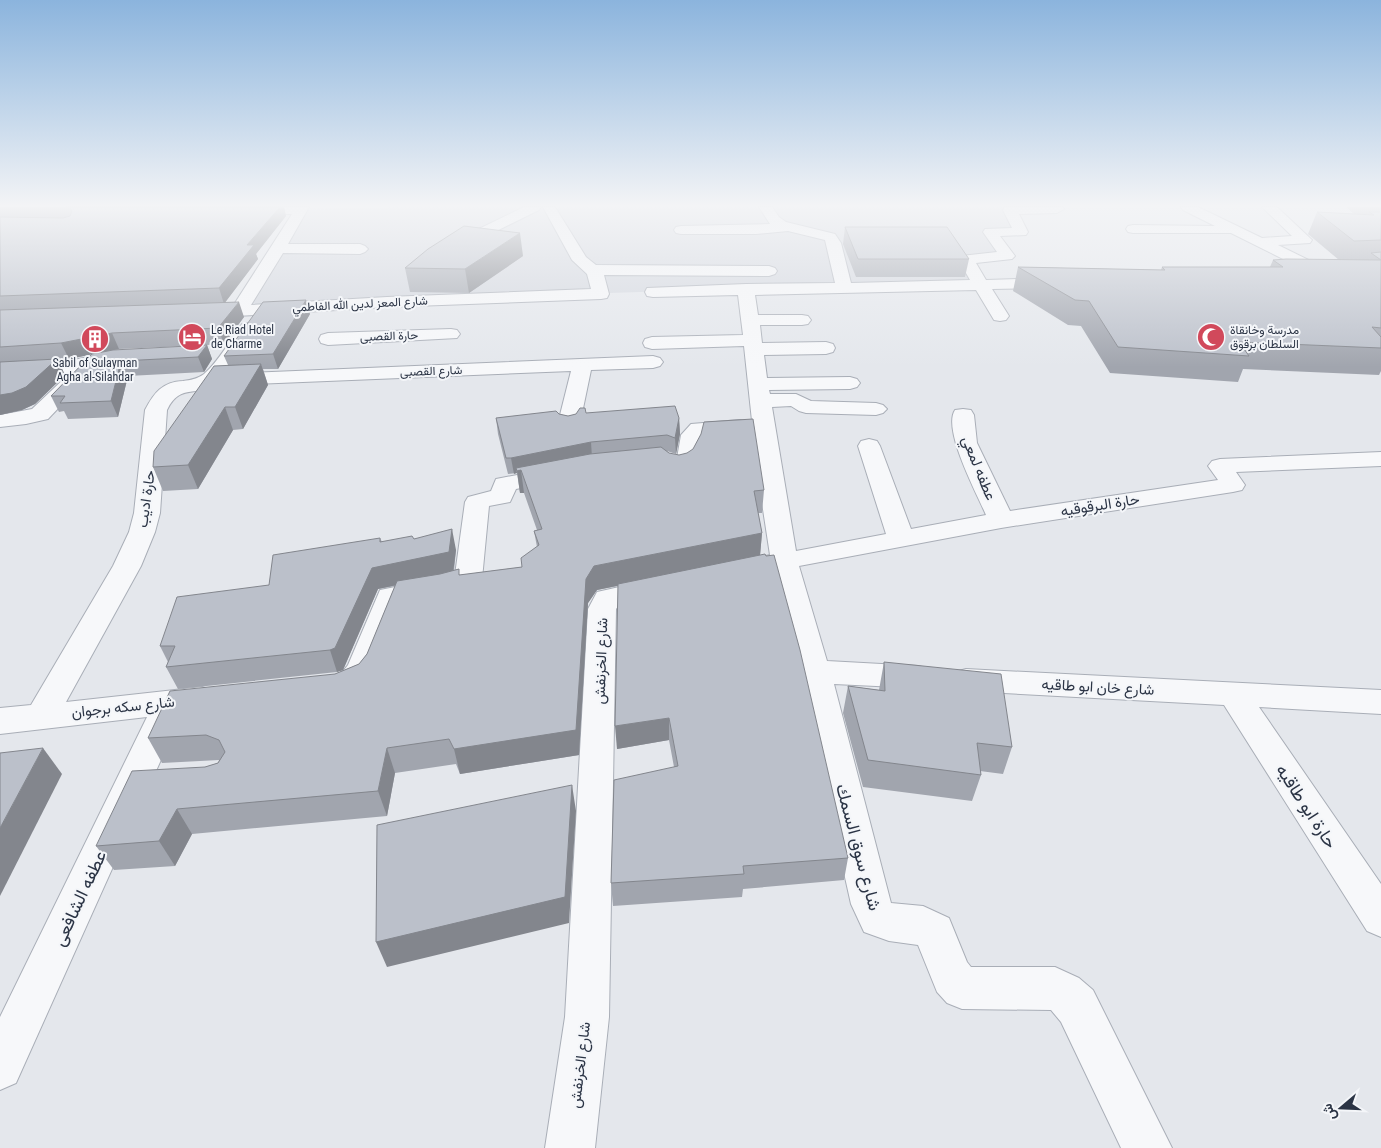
<svg xmlns="http://www.w3.org/2000/svg" width="1381" height="1148" font-family="'Roboto Condensed',Vazirmatn,sans-serif">
<rect width="100%" height="100%" fill="#e4e7ec"/>
<path fill="#d2d6de" d="M393,207H1056L1059,210L1012,211L1025,232H993L1010,257L969,260L984,281L422,299L247,308L301,210Z"/>
<g fill="none" stroke-linecap="round" stroke-linejoin="round">
<defs>
<g id="minor">
<path d="M249,207H309L288,244H360L365,246L368,249L365,252L360,254L283,253L251,305L387,297L591,289L587,274L572,260L543,207H555L586,257L596,265L769,266L775,268L777,271L775,274L769,276L604,275L609,294L607,298L601,299L387,307L204,318L198,317L195,313L198,309L233,306L292,214H244L242,211L244,208Z"/>
<path d="M524,207H541L539,210L458,250H448L445,247L448,244Z"/>
<path d="M759,207H772L779,217L786,222L835,234L841,243L851,283L970,280L958,259L961,256L997,252L983,232L985,229L1012,228L1003,210L1005,207H1062L1064,209L1057,213L1019,214L1028,232L1026,235L1000,236L1015,256L1012,259L976,263L986,280L1051,278L1057,280L1059,283L1057,286L1051,288L992,289L1009,316L1006,320L1000,321L994,320L976,290L755,295L758,315H802L808,316L811,320L808,324L802,325H760L762,343L826,342L833,344L835,348L833,352L826,354L764,355L767,378L850,377L857,379L860,383L857,387L850,389L769,390L770,394H796L811,401L876,403L883,405L887,409L883,413L876,415L806,413L799,411L791,406L772,407L796,551L886,534L858,446L861,441L869,439L877,441L880,446L911,529L986,515C977,494 942,429 955,410L963,409L971,410L974,415L977,443L1010,511L1218,480L1208,466L1212,461L1220,459L1381,452V466L1236,472L1245,485L1242,490L1233,492L1001,528L799,566L827,661L918,666L929,669L934,677L929,685L918,688L834,684L891,903L923,906L949,918L967,962L971,967H1055L1079,978L1093,990L1172,1148H1121L1061,1022L1051,1010L962,1009L947,1003L937,992L918,945L889,941L864,932L851,904L799,672L773,571L766,572L756,570L752,564L756,558L770,555L758,477L744,346L652,349L645,347L643,343L645,339L652,337L743,335L738,295L653,297L647,296L645,292L647,288L746,284L835,283L825,240L788,231L756,234H681L676,233L674,230L676,227L681,226L770,224Z"/>
<path d="M1181,207H1198L1262,238L1292,236L1262,207H1277L1312,240L1310,243L1278,245L1329,270L1331,273L1329,276H1317L1231,233H1133L1128,232L1126,229L1128,226L1133,225L1215,226L1183,210Z"/>
<path d="M248,323L254,324L257,328L226,374L653,356L660,358L663,362L660,366L653,368L591,370L580,423L577,428L569,430L561,428L558,423L571,371L228,385L219,381C198,400 181,381 167,410L160,513L155,532L141,566L66,702L202,687L213,691L218,699L213,707L182,713L16,1083L0,1090V1017L147,717L0,734V708L31,705L113,566L129,532L134,513L145,410C154,393 162,382 183,381C191,380 197,379 204,374C219,361 230,340 242,324Z"/>
<path d="M451,329L457,330L460,334L457,338L328,345L321,343L319,339L321,335L328,333Z"/>
<path d="M117,351L124,353L127,357L124,361L83,370L89,375L86,379L48,419L26,424L0,427V415L32,409L70,373L0,378V366L69,361Z"/>
<path d="M740,420L748,422L751,427L748,432L703,437C702,444 702,451 700,457C691,480 668,480 654,461L658,456L666,454L677,458L681,435L691,424Z"/>
<path d="M554,468L562,470L566,475L562,480L516,489L510,502L489,506L482,579C470,597 423,599 402,603C394,625 382,670 367,686C359,694 348,693 338,690L333,682C337,675 343,672 348,665L380,590L455,575L465,502L468,497L491,491L496,479Z"/>
<path d="M655,579L665,582L669,588L665,594L619,605L616,609L609,1017L595,1148H545L565,1017L588,609L597,592Z"/>
<path d="M966,669L1381,690V714L1259,707L1381,884V937L1367,931L1224,705L966,691L955,688L950,680L955,672Z"/>
</g>
</defs>
<use href="#minor" stroke="#a9aeb7" stroke-width="2"/>
<use href="#minor" fill="#f7f8fa" fill-rule="evenodd"/>
</g>
<g fill="#a1a5ae" fill-rule="evenodd">
<path d="M0,207H284L286,216L256,254L258,259L225,302L244,317L224,344L207,345L212,359L204,372L128,376L118,417L68,419L64,411L59,412L51,396L92,354L69,359L58,360L65,375L35,404L22,410L0,415ZM186,346L111,351L119,349Z"/>
<path d="M1346,207H1381V371L1379,375L1243,369L1238,382L1110,373L1081,326L1068,325L1013,291L1018,267L1161,270L1162,267H1270L1273,260H1339L1308,234L1317,212L1354,214Z"/>
<path d="M845,227L969,259L965,277H856L843,244Z"/>
<path d="M523,256L469,293L410,292L405,268Z"/>
<path d="M310,314L278,369H263L268,385L243,429L233,430L198,489L163,491L153,467L228,365L224,356Z"/>
<path d="M586,413L679,418L680,434L676,454L667,451L669,453L764,490L762,513H758L762,533L760,555L848,858L844,880L743,889L742,897L613,906L611,883L674,767L669,740L617,749L618,586L597,590L588,603L579,755L460,774L456,764L395,773L387,816L192,834L175,866L114,870L96,846L205,767L218,763L219,760L162,763L148,738L335,674L359,664L367,654L395,586L378,589L343,670L337,672L178,689L166,667L168,662L160,646L269,585L380,538L382,542L414,539L456,550L454,571L460,575L522,567L537,547L534,531L537,530L524,493H520L517,473L508,474L498,434L496,418L559,414L568,416Z"/>
<path d="M884,662L1012,747L1003,774L980,771L981,775L972,801L863,787L843,713L848,686L879,690Z"/>
</g>
<g fill="#83868d">
<path d="M280,207H284L286,216L256,254L258,259L224,304L219,288L247,245Z"/>
<path d="M520,233L523,256L469,293L465,269Z"/>
<path d="M306,300L310,314L278,369L273,354Z"/>
<path d="M239,302L244,317L224,344L218,328Z"/>
<path d="M112,333L119,349L69,359L61,343Z"/>
<path d="M207,345L212,359L204,372L198,357Z"/>
<path d="M57,359L65,375L35,404L22,410L0,415V395Z"/>
<path d="M121,361L128,376L118,417L111,401Z"/>
<path d="M261,364L268,385L243,429L235,407Z"/>
<path d="M225,407L233,430L198,489L188,465Z"/>
<path d="M679,418L680,434L676,454L675,438Z"/>
<path d="M591,442L592,458L521,470L524,493H520L517,471L516,468L517,473L514,474L511,458Z"/>
<path d="M452,529L456,550L453,573L378,589L343,670L337,672L330,650L372,568Z"/>
<path d="M762,533L760,556L597,590L588,603L579,755L460,774L454,749L594,566Z"/>
<path d="M669,718V740L617,749L615,726Z"/>
<path d="M43,748L62,774L0,896V828Z"/>
<path d="M387,748L395,773L387,816L378,791Z"/>
<path d="M572,785L576,811L569,923L387,967L376,942Z"/>
<path d="M177,809L192,834L175,866L159,841Z"/>
</g>
<g fill="#bbc0ca" stroke="#83868d">
<path d="M66,207H280L247,245H254L219,288L0,296V217L63,218L70,216L72,211L69,207Z"/>
<path d="M1317,212L1374,215L1369,212H1381V240L1354,241Z"/>
<path d="M464,226L520,233L465,269L405,268L428,249Z"/>
<path d="M845,227H947L969,259H858Z"/>
<path d="M1381,252V260L1371,253Z"/>
<path d="M1286,259L1381,260V328L1372,327L1381,337V348L1239,342L1249,356L1118,347L1089,301L1075,300L1018,267L1165,270L1162,267H1283L1273,260Z"/>
<path d="M306,300L273,354L224,356L263,302Z"/>
<path d="M239,302L218,328L112,333L61,343L0,347V310Z"/>
<path d="M207,345L198,357L121,361L111,401L60,403L65,396H51L92,354L113,350Z"/>
<path d="M57,359L26,387L12,393L0,395V362Z"/>
<path d="M261,364L235,407H225L188,465L153,467L154,451L214,366Z"/>
<path d="M675,406L679,418L675,438L667,435L591,442L511,458H506L496,418L556,411L559,414L568,416L576,414L580,408H585L586,413Z"/>
<path d="M753,419L764,490L754,491L762,533L594,566L586,579L576,730L454,749L449,739L387,748L378,791L177,809L159,841L96,846L132,771L205,767L218,763L225,752L219,740L206,735L148,738L170,691L335,674L359,664L367,654L397,581L440,574L459,569V575L522,567L521,558L539,545L534,531L542,529L521,470L517,471L516,468L590,454L661,447L669,453L679,455L687,453L693,449L701,434L704,422Z"/>
<path d="M452,529L449,552L372,568L335,648L330,650L166,667L175,646H160L177,597L269,585L273,555L380,538V542L412,536L414,539Z"/>
<path d="M765,554L766,556L774,555L800,650L848,858L743,866L744,874L611,883L614,780L678,766L669,718L615,726L618,584Z"/>
<path d="M884,662L1001,674L1012,747L977,743L981,775L868,760L848,686L885,691Z"/>
<path d="M43,748L0,828V753Z"/>
<path d="M572,785L565,897L376,942L377,825Z"/>
</g>
<linearGradient id="sky" x2="0" y2="1"><stop stop-color="#8bb4dd"/><stop offset="0.56" stop-color="#f3f4f6"/><stop offset="1" stop-color="#f3f4f6" stop-opacity="0"/></linearGradient>
<rect width="1381" height="367" fill="url(#sky)"/>
<defs>
<symbol id="hotel-disc" viewBox="-11 -11 22 22"><circle r="9.5" fill="#d1495b" stroke="#f4f6f9"/><path d="M-6-4.5h1.5V1H6V5H4.5V3h-9V5H-6ZM-4 0a1.8 1.8 0 1 1 3.6 0ZM.5 0V-2.5h3Q6-2.5 6 0Z" fill="#fff"/></symbol>
<symbol id="mosque-disc" viewBox="-11 -11 22 22"><circle r="9.5" fill="#d1495b" stroke="#f4f6f9"/><path d="M3.5-4.9A6 6 0 1 0 3.5 4.9A5 5 0 1 1 3.5-4.9Z" fill="#fff"/></symbol>
<symbol id="building-disc" viewBox="-11 -11 22 22"><circle r="9.5" fill="#d1495b" stroke="#f4f6f9"/><path d="M-4-6H4V6H1V3H-1V6H-4ZM-2.5-4.3h1.7v1.8h-1.7ZM.8-4.3h1.7v1.8H.8ZM-2.5-1h1.7V.8h-1.7ZM.8-1h1.7V.8H.8Z" fill="#fff"/></symbol>
</defs>
<g fill-rule="evenodd">
<use href="#hotel-disc" x="176" y="321" width="32" height="32"/>
<use href="#mosque-disc" x="1195" y="321" width="32" height="32"/>
<use href="#building-disc" x="79" y="323" width="32" height="32"/>
</g>
<g text-anchor="middle" dominant-baseline="central" stroke-width="4" stroke-linejoin="round" paint-order="stroke">
<g font-size="12" fill="#2b3445" stroke="#f4f6f9">
<text transform="translate(360 304) rotate(-3)">شارع المعز لدين الله الفاطمي</text>
<text transform="translate(389 336) rotate(-2)">حارة القصبى</text>
<text transform="translate(431 371) rotate(-2)">شارع القصبى</text>
</g>
<g font-size="12" fill="#2b3445" stroke="#f4f6f9" text-anchor="start">
<text x="211" y="330">Le Riad Hotel<tspan x="211" dy="14">de Charme</tspan></text>
<text x="1230" y="330">مدرسة وخانقاة<tspan x="1230" dy="14">السلطان برقوق</tspan></text>
<text x="95" y="363" text-anchor="middle">Sabil of Sulayman<tspan x="95" dy="14">Agha al-Silahdar</tspan></text>
</g>
<g font-size="15" fill="#2b3445" stroke="#f4f6f9">
<text transform="translate(979 468) rotate(68)">عطفه لمعي</text>
<text transform="translate(146 499) rotate(-82)">حارة اديب</text>
<text transform="translate(1100 505) rotate(-9)">حارة البرقوقيه</text>
<text transform="translate(601 661) rotate(-88)">شارع الخرنفش</text>
<text transform="translate(1098 687) rotate(3)">شارع خان ابو طاقيه</text>
<text transform="translate(123 707) rotate(-6)">شارع سكه برجوان</text>
<text transform="translate(580 1065) rotate(-83)">شارع الخرنفش</text>
</g>
<g font-size="18" fill="#2b3445" stroke="#f4f6f9">
<text transform="translate(1307 806) rotate(57)">حارة ابو طاقيه</text>
<text transform="translate(859 847) rotate(75)">شارع سوق السمك</text>
<text transform="translate(79 898) rotate(-65)">عطفه الشافعى</text>
</g>
</g>
<g transform="translate(1341 1108) rotate(251)" stroke="#f4f6f9" stroke-width="4" paint-order="stroke">
<path d="M0-4L9 19L0 12L-9 19Z" fill="#2b3445"/>
<text y="-8" font-size="14" font-weight="bold" text-anchor="middle" fill="#2b3445">ش</text>
</g>
</svg>
